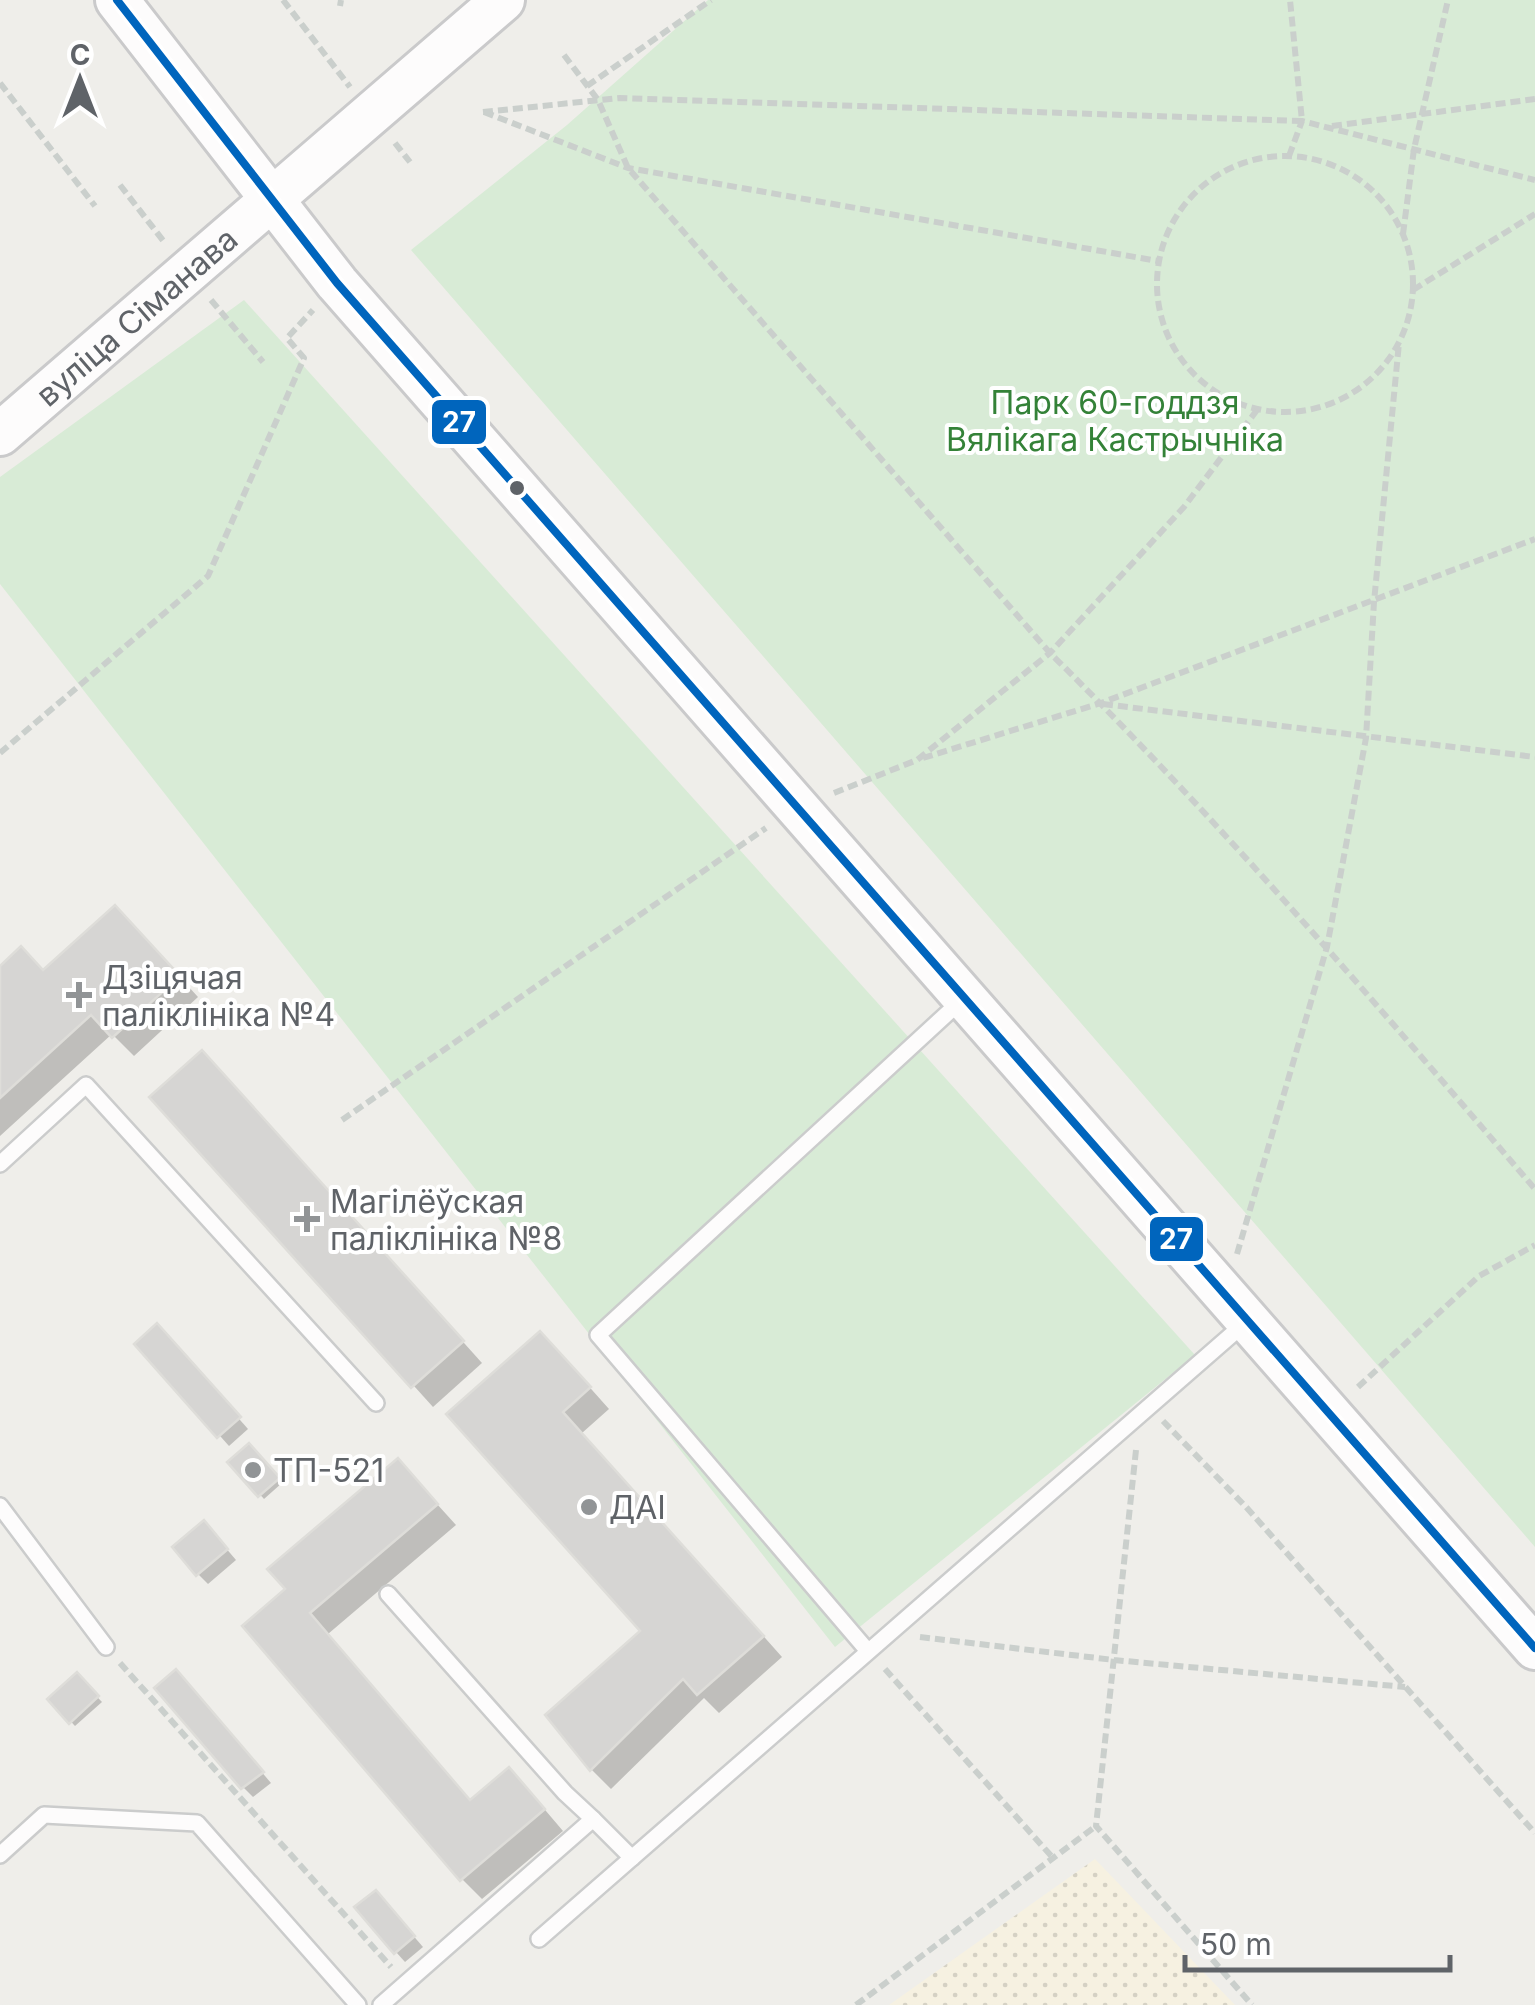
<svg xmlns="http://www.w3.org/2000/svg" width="1535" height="2005" font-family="Inter,sans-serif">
<defs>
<pattern id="sand-dots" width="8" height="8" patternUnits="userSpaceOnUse" patternTransform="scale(2.5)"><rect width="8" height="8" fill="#f6f1e1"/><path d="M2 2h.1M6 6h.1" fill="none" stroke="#d5d1c4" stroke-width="1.8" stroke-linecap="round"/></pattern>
</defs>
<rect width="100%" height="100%" fill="#efeeea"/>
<g fill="#d8ebd6">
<path d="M708,0H1535V1547L411,250L567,125Z"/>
<path d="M244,300L1195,1355L835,1647L0,584V477Z"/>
</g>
<path fill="url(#sand-dots)" d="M1095,1859L1235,2005H889Z"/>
<g fill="#0003">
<path d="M135,928L198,997L134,1056L112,1034L0,1136V969L44,973Z"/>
<path d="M222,1073L482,1363L433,1407L153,1097Z"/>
<path d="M167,1337L248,1429L229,1446L138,1344Z"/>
<path d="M560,1354L609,1409L582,1433L782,1657L719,1713L704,1698L611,1789L591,1769L643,1631L450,1414Z"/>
<path d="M248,1446L282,1483L264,1499L231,1462Z"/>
<path d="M398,1461L456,1525L328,1634L472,1802L529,1791L563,1831L482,1899L462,1879L288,1590Z"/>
<path d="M213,1533L236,1560L208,1584L198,1574Z"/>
<path d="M77,1676L102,1702L75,1726L51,1700Z"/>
<path d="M185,1682L271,1783L253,1797L243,1787Z"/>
<path d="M385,1903L423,1947L405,1962L396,1952Z"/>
</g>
<g fill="#d6d5d3" stroke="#deddd9" stroke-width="2.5">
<path d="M115,905L180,976L112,1038L91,1015L0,1098V966L21,946L43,970Z"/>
<path d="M202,1050L464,1341L411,1388L149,1097Z"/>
<path d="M157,1323L241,1417L217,1438L134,1344Z"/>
<path d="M540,1331L591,1387L563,1412L764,1636L697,1695L683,1679L590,1771L545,1715L640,1631L446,1414Z"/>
<path d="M249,1443L280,1478L258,1497L227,1462Z"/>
<path d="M398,1458L438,1504L310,1613L470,1800L509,1767L545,1809L460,1881L242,1626L285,1589L267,1569Z"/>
<path d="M204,1520L228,1549L196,1576L172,1547Z"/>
<path d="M176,1669L264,1772L241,1789L154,1688Z"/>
<path d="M77,1672L99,1696L69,1724L47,1699Z"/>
<path d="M376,1890L415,1936L394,1954L354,1907Z"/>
</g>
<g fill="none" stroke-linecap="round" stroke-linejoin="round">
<defs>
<g id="lane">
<path d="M0,1164L86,1085L376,1403"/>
<path d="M0,1506L106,1647"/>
<path d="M388,1594L565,1793L593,1819"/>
<path d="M867,1650L598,1335L964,998"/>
<path d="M0,1855L44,1815L197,1823L358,2005"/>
<path d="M539,1939L1245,1323"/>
<path d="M381,2005L593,1819L632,1858"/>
</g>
<g id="secondary">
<path d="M117,0L337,283L1535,1648"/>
<path id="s1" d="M0,434L503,0"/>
</g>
</defs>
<use href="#lane" stroke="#cbcccc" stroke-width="20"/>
<use href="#secondary" stroke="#cacacb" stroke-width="48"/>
<g stroke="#cacfcc" stroke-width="6" stroke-dasharray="10 5" stroke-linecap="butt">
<path d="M283,0L350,87"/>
<path d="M340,6L341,0"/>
<path d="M564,55L598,100L628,168L1050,653C1221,822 1378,1006 1535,1189"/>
<path d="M0,83L95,206"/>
<path d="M587,86L711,0"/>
<path d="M483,112L620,98L1302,121L1290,0"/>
<path d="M484,112L628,168L1158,261"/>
<path d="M1332,126L1535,99"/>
<path d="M395,143L410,162"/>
<circle cx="1285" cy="284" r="128"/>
<path d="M1289,156L1302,121L1535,180"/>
<path d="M120,185L165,243"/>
<path d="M1403,234L1414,149L1448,0"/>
<path d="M1413,290L1535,214"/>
<path d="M211,300L263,362"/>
<path d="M1103,704L1535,757"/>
<path d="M0,753L208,576L304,358L287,338L313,310"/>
<path d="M923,758L1101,703L1535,539"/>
<path d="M834,793L917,760L1050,653L1184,507L1257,410"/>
<path d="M342,1120L766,828"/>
<path d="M1237,1254L1327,947L1366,738L1374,602L1399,343"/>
<path d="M1358,1387L1479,1276L1535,1245"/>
<path d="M1163,1421L1246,1507L1535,1833"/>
<path d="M1136,1450L1096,1826L1252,2005"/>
<path d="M920,1637L1114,1660L1405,1687"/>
<path d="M120,1663L391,1967"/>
<path d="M885,1669L1053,1858"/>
<path d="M856,2005L1096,1826"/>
</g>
<use href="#lane" stroke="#fdfcfc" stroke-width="15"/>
<use href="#secondary" stroke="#fdfcfc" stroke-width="42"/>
<defs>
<path id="bus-1" d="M117,0L337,283L1535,1648"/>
</defs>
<use href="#bus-1" stroke="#fff" stroke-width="15"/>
<use href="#bus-1" stroke="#0065bd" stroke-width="8"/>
</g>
<circle fill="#5f6368" stroke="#fff" stroke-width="4" cx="517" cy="488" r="9"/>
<g fill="#919496" stroke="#fff" stroke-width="4">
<path d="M74 980h10v10h10v10h-10v10h-10v-10h-10v-10h10z"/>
<path d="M302 1204h10v10h10v10h-10v10h-10v-10h-10v-10h10z"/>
<circle cx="253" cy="1470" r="10"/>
<circle cx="589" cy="1507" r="10"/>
</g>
<g text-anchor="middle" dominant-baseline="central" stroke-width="8" stroke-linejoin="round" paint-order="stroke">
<g font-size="32" fill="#5f6368" stroke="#fff">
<text stroke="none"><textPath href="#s1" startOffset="180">вуліца Сіманава</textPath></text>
</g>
<g font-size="32" fill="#348238" stroke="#fff">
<text x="1115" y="402">Парк 60-годдзя<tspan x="1115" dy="37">Вялікага Кастрычніка</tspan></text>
</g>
<g font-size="32" fill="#5f6368" stroke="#fff" text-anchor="start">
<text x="102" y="977">Дзіцячая<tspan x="102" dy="37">паліклініка №4</tspan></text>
<text x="330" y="1201">Магілёўская<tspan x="330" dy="37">паліклініка №8</tspan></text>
<text x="273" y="1470">ТП-521</text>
<text x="609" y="1507">ДАІ</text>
</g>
</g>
<g stroke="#fff" stroke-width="4">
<rect x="430" y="398" width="58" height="48" rx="10" fill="#0065bd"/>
<rect x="1148" y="1215" width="57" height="48" rx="10" fill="#0065bd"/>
</g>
<g font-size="28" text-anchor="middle" font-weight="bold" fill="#fff">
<text x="459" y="432">27</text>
<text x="1176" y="1249">27</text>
</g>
<g transform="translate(80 80)" stroke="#ffffff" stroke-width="8" paint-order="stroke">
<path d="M0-8L18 38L0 25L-18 38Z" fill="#5f6368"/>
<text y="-15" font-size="28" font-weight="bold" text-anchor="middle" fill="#5f6368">С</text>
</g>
<path d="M1185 1955v15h265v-15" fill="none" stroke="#5f6368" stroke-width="5"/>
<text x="1200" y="1955" font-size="30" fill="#5f6368" stroke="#ffffff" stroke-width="8" paint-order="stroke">50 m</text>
</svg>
